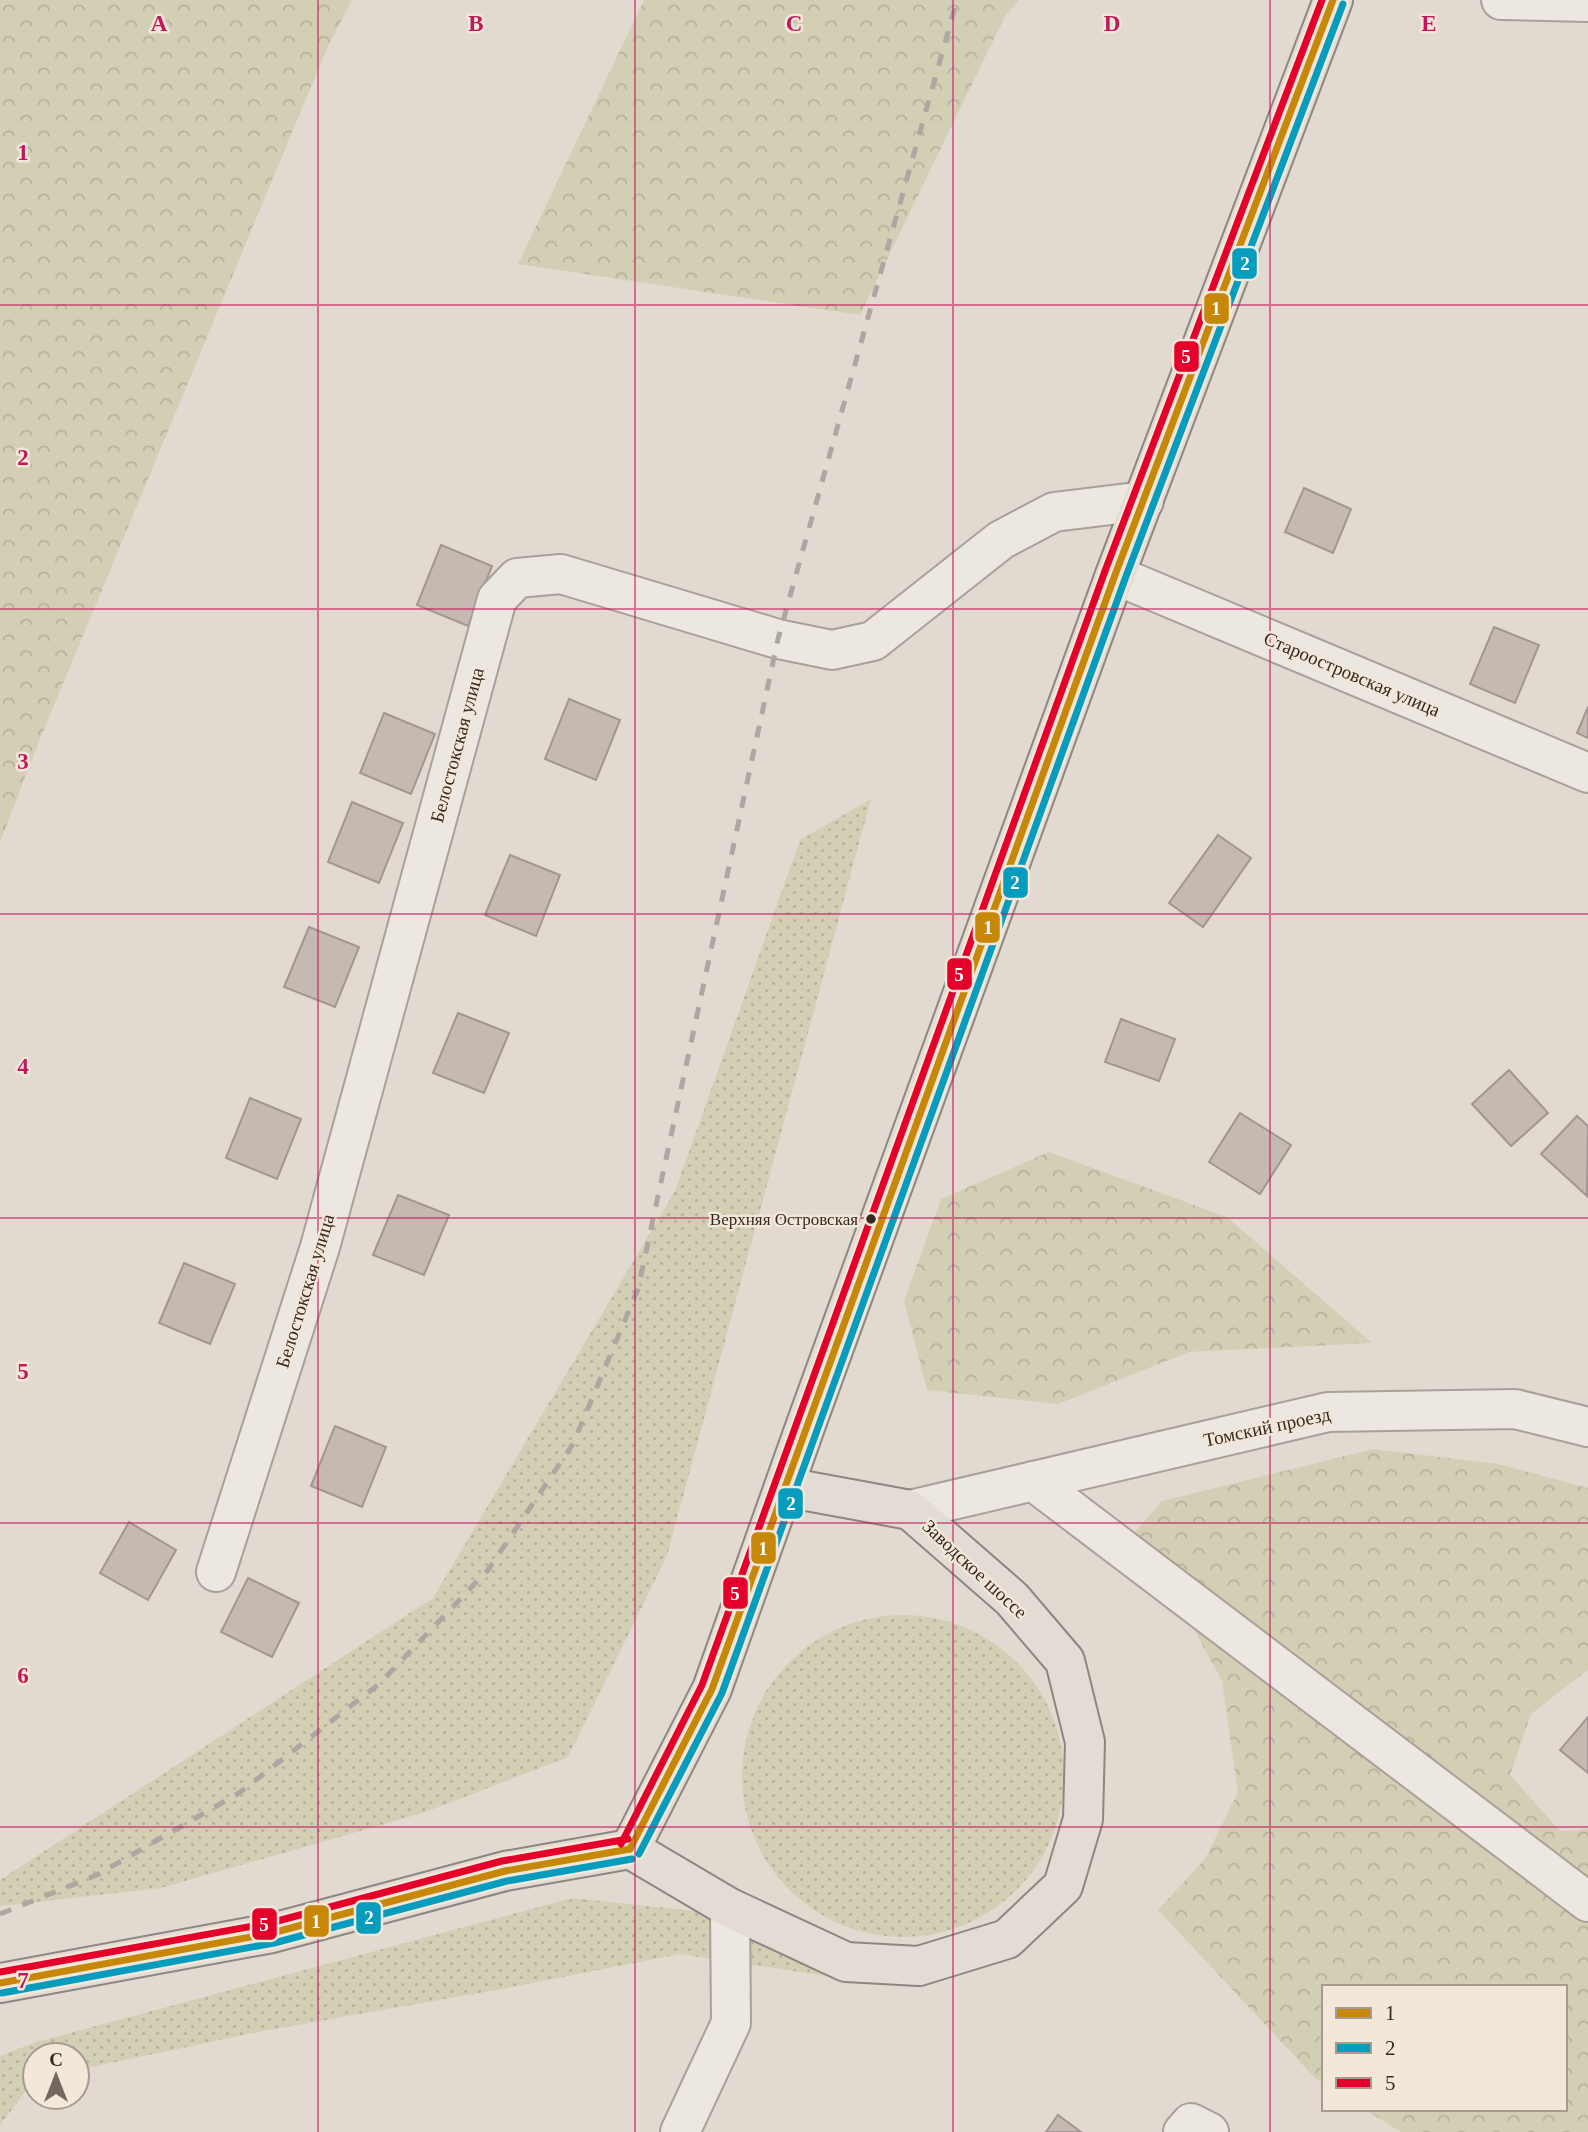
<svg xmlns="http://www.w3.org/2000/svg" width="1588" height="2132" font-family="Georgia,serif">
<defs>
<pattern id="grass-dots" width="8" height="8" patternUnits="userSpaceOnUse" patternTransform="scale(1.75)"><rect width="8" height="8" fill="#d3cfb5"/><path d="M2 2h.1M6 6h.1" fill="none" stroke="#b6b29b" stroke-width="1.8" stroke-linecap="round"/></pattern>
<pattern id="forest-crowns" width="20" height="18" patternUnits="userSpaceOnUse" patternTransform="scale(1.75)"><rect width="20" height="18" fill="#d3cfb5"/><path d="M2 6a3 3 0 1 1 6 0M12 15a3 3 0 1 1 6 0" fill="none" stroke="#b6b29b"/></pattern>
</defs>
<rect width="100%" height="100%" fill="#e2dad1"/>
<g fill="url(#grass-dots)">
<path d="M871,799L667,1556L568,1757L423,1813L161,1888L0,1906V1880L433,1598L675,1191L800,840Z"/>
<circle cx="903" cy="1776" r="161"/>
<path d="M572,1898L751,1917L866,1982L680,1954L502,1989L263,2031L77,2070V2055H35V2079L0,2125V2056L33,2043Z"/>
</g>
<g fill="url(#forest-crowns)">
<path d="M0,0H352L328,46L40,739L0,842Z"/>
<path d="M644,0H1019L1005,16L860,315L518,264Z"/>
<path d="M1049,1152L1227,1217L1372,1343L1189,1352L1058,1404L927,1390L904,1301L941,1199Z"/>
<path d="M1373,1449L1498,1464L1588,1488V1670L1531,1714L1510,1775L1560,1831L1588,1829V2132H1401L1364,2109H1565V1987H1324V2084L1316,2079L1158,1910L1205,1859L1238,1792L1222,1681L1185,1613L1111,1560L1162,1501Z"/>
</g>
<g fill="#c6b9b2" stroke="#a29690" stroke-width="2">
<path d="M1304,488L1351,509L1333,553L1285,532Z"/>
<path d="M441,545L492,566L468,626L417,605Z"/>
<path d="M1494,627L1539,645L1515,703L1470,684Z"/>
<path d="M569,699L620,720L596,780L545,759Z"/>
<path d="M1588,707V738L1577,733Z"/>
<path d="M384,713L435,734L411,794L360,773Z"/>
<path d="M352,802L403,823L379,883L328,862Z"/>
<path d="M1218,835L1251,858L1203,927L1169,903Z"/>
<path d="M510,855L560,875L536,936L485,915Z"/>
<path d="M309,927L359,947L335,1007L284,987Z"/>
<path d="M458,1013L509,1033L484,1093L433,1073Z"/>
<path d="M1121,1019L1175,1039L1159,1081L1105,1062Z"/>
<path d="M1509,1070L1548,1113L1511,1146L1472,1104Z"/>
<path d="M250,1098L301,1119L277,1179L226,1158Z"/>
<path d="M1240,1113L1291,1145L1260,1194L1209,1162Z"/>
<path d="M1577,1116L1588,1126L1587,1196L1541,1154Z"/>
<path d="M398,1195L449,1215L424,1275L373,1255Z"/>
<path d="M184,1263L235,1284L210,1344L159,1323Z"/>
<path d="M335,1426L386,1447L362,1507L311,1486Z"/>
<path d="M129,1522L176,1550L148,1600L100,1573Z"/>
<path d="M248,1578L299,1603L272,1657L221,1632Z"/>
<path d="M1588,1717V1773L1560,1750Z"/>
<path d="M1058,2115L1081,2132H1046Z"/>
</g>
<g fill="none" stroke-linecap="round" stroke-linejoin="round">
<defs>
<g id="minor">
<path d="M1501,0L1588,2"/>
<path d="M1115,575L1588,773"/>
<path d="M1033,1481L1588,1902"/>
<path d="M910,1510L1328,1412L1515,1409L1588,1427"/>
<path d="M216,1572L320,1247L497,599L517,578L561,574L778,639L832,650L873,641L1001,540L1054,512L1144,501"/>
<path d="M680,2132L731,2023L730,1908"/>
<path d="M1183,2132L1191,2123L1209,2132"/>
</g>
<g id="major">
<path d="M630,1849L712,1689L809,1416L1115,575L1333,0"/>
<path d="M0,1983L272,1933L505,1871L630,1849L730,1908L846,1962L919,1966L1007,1939L1063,1886L1083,1819L1085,1742L1065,1661L1012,1599L910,1510L785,1487"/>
</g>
</defs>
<use href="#minor" stroke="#a8a099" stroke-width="42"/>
<use href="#major" stroke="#8e8680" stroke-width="42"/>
<use href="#minor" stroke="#ece7e1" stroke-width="38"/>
<use href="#major" stroke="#e3dcd4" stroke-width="38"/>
<path stroke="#aca7a2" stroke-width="5" stroke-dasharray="12 12" stroke-linecap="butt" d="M0,1914L97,1875L239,1793L379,1684L488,1570L573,1444L638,1289L778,639L957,0"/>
<defs>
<g id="bus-1">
<path d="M630,1849L712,1689L1115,575L1333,0"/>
<path d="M0,1983L272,1933L505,1871L630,1849"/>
</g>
<g id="bus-2">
<path d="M639,1854L722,1693L1125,579L1343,4"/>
<path d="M2,1993L274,1943L507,1881L632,1859"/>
</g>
<g id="bus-3">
<path d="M621,1844L702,1685L1105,571L1322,0"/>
<path d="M0,1972L270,1923L502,1861L628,1839"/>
</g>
</defs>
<use href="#bus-1" stroke="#f2e7d8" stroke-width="12"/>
<use href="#bus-2" stroke="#f2e7d8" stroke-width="12"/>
<use href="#bus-3" stroke="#f2e7d8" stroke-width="12"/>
<use href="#bus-1" stroke="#c78708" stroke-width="7"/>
<use href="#bus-2" stroke="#069cbd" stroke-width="7"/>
<use href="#bus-3" stroke="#e4002b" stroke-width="7"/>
</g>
<path fill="none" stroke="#c2185b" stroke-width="2" stroke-opacity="0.55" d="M318,0V2132M635,0V2132M953,0V2132M1270,0V2132M0,305H1588M0,609H1588M0,914H1588M0,1218H1588M0,1523H1588M0,1827H1588"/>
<circle fill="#372922" stroke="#f2e7d8" stroke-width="2.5" cx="871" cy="1219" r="6"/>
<g text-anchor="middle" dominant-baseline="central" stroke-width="5" stroke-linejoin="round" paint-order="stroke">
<g font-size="17" fill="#372922" stroke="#f2e7d8" text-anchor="end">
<text x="858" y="1219">Верхняя Островская</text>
</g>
<g font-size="19" fill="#372922" stroke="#f2e7d8">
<text transform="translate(1352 674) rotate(23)">Староостровская улица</text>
<text transform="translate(457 745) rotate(-75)">Белостокская улица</text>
<text transform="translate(305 1291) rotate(-73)">Белостокская улица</text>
<text transform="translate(1267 1427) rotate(-12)">Томский проезд</text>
<text transform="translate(975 1569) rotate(43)">Заводское шоссе</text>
</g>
</g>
<g font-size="23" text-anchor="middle" font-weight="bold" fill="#c2185b" stroke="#f2e7d8" stroke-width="5" stroke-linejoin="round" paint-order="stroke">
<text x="159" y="31">A</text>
<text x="476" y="31">B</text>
<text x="794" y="31">C</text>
<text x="1112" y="31">D</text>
<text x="1429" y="31">E</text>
<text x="23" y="160">1</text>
<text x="23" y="465">2</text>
<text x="23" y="769">3</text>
<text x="23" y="1074">4</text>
<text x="23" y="1379">5</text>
<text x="23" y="1683">6</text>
<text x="23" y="1988">7</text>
</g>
<g stroke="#f2e7d8" stroke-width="2.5">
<rect x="1231" y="247" width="27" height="33" rx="7" fill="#069cbd"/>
<rect x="1203" y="292" width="27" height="33" rx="7" fill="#c78708"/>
<rect x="1173" y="340" width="27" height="33" rx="7" fill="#e4002b"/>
<rect x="1002" y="866" width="27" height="33" rx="7" fill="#069cbd"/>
<rect x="974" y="911" width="27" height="33" rx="7" fill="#c78708"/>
<rect x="946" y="957" width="27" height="34" rx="7" fill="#e4002b"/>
<rect x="777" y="1487" width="27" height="33" rx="7" fill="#069cbd"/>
<rect x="750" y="1531" width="27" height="34" rx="7" fill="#c78708"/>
<rect x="722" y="1576" width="27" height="34" rx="7" fill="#e4002b"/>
<rect x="355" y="1901" width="27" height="34" rx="7" fill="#069cbd"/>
<rect x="303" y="1904" width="27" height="34" rx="7" fill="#c78708"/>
<rect x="251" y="1907" width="27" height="34" rx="7" fill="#e4002b"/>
</g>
<g font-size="19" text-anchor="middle" font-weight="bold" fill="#fff">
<text x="1245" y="270">2</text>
<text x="1216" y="315">1</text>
<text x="1186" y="363">5</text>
<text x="1015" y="889">2</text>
<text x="988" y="934">1</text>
<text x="959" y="981">5</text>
<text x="791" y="1510">2</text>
<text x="763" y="1555">1</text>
<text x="735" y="1600">5</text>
<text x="369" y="1924">2</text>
<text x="316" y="1928">1</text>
<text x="264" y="1931">5</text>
</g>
<rect x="1322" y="1985" width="245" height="126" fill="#f2e7d8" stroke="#a79b8f" stroke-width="2"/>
<rect x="1336" y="2008" width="35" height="10" fill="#c78708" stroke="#a79b8f" stroke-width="2"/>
<text x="1385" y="2020" font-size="21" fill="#372922">1</text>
<rect x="1336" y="2043" width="35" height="10" fill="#069cbd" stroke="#a79b8f" stroke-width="2"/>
<text x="1385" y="2055" font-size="21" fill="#372922">2</text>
<rect x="1336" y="2078" width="35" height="10" fill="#e4002b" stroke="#a79b8f" stroke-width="2"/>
<text x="1385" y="2090" font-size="21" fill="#372922">5</text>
<g transform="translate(56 2076)"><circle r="33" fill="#f2e7d8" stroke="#a79b8f" stroke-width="2"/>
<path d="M0-5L12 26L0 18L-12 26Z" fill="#73675f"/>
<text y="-10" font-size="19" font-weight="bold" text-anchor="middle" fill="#372922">С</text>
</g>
</svg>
